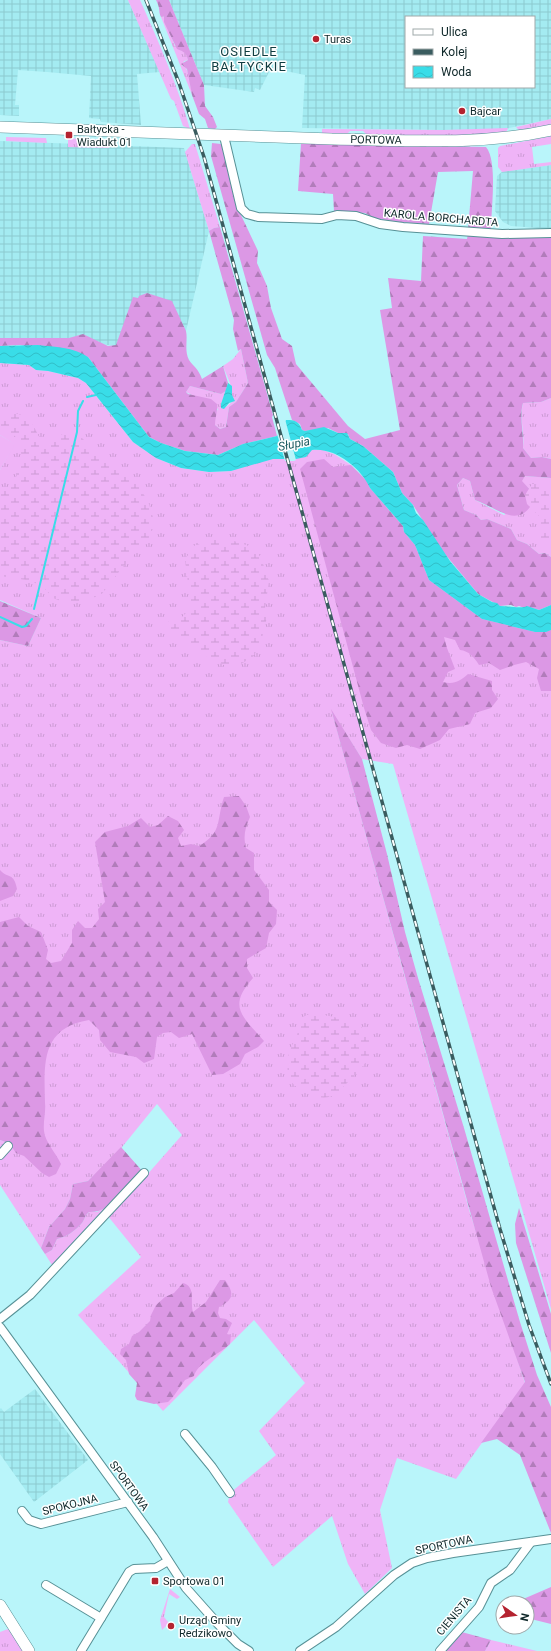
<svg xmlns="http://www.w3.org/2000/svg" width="551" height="1651" font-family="Roboto,sans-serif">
<defs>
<pattern id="industrial-grid" width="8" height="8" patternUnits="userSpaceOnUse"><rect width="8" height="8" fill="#a4ebf1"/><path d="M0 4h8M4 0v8" fill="none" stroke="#8ccacf"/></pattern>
<pattern id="grass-tufts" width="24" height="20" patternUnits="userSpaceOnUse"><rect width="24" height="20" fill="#efb4f7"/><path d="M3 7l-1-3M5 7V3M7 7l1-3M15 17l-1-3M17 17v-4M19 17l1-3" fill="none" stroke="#cc9bd4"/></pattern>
<pattern id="forest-firs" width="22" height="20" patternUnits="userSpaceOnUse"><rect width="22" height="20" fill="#dc98e5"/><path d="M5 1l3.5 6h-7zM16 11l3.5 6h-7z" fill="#b17cba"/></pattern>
<pattern id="wetland-marsh" width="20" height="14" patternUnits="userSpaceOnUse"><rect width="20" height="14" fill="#efb4f7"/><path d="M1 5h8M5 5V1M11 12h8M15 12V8" fill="none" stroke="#cc9bd4"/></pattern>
<pattern id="water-waves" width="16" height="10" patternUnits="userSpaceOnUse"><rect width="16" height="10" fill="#39dde8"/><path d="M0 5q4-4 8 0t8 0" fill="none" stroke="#31bec7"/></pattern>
</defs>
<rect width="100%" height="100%" fill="#b9f5fa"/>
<g fill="url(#industrial-grid)" fill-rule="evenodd">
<path d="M0,0H128L160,72L137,74L141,125L101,122L100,119L89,118L91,76L47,72L18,70L15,105H19V116L0,115Z"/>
<path d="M169,0H551V119L505,129L443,130L302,128L305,75L271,68L260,90L255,88L254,92L204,85ZM406,17H534V87H406Z"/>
<path d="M0,141L184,148L209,231L186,331L180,333L178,355L57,338H0Z"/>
<path d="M551,165V229L511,226L503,222L495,211L497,176L503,171Z"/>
<path d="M35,1389L88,1460L34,1502L0,1454V1409L1,1408L4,1412Z"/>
</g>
<g fill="url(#grass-tufts)">
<path d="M128,0H140C159,42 178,87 190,129L183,126L174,101L171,99Z"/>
<path d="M163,15L175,46L187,54L188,60L184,61L182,66H185L189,75L192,95L161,17Z"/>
<path d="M551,119V125L519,130L516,127Z"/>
<path d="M508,128L506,133C459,137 413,136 366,134L363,131H350L347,134L322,133V129L443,130Z"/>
<path d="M551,136V144L532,147L534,164L551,162V165L502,172L498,167V148L500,146Z"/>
<path d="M6,137L46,138L47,143L6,141Z"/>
<path d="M63,138L112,140L114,142H110L109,148L68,147V139Z"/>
<path d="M192,144H195L220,227L214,228L209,231L185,152Z"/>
<path d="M241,349L248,383L236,402L229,407L226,427L220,429L215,425L214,416L218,409L186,392L190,386L221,394L226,391L221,404L226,407L233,401L230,383L223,366L233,359Z"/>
<path d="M0,363L29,365L36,370L48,371L78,378L86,383L133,442L156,458L181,468L209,472L231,471L254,463L312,450H323L334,454L351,465L415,545L429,580L551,630V1309L393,764L362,759L332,712L470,1213L525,1383L456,1479L397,1458L380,1510L392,1568L365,1594L348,1564L332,1516L273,1567L228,1502L230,1493L276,1455L259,1431L305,1383L254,1320L163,1411L78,1315L141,1257L107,1215L138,1185L182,1135L157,1104L114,1157L88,1181L73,1184L70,1199L65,1209L49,1227L41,1248L0,1185V1140L9,1143L0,1128V640L28,646L41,618L0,600V470L14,444L0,435Z"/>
<path d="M551,398V459L542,457L531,458L523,448C525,433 519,418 523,403L541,402Z"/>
<path d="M525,476L551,478V557L545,553L539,554L527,544L517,540L511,529L487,519L481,520L476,515L464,510L457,485L463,478L470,481L475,500L504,515L533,493L521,481Z"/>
<path d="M114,1203L52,1265L45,1254L52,1250L57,1239C67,1237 76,1230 82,1223C85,1219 85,1215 89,1212H97Z"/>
<path d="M170,1589L180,1597L177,1599L169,1594L164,1617L169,1623L162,1630L160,1620Z"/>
<path d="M8,1629L9,1630L25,1651H0V1632Z"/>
<path d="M491,1640L537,1651H485Z"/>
</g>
<g fill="url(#forest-firs)">
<path d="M156,0H169L204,85L205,106L213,117L217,127L215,129L208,128L205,119L199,114L192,95L187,69L181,64L188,60C186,52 184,52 177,49L164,22V16L161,17C158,11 161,10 156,0Z"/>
<path d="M212,143L221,144L223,147L240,213L258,251L257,263L267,286L271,308L282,339L292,346L296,364L348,426L365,439L400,430L380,310L392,308L388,278L421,281L423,236L467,239L468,233L551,235V398L541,402L523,403C519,417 524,433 523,448L531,458L542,457L551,459V478L525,476L522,481L533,493L535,498C520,532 498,508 475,500L470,481L463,478L457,485L464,510L476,515L481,520L487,519L511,529L517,540L527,544L539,554L545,553L551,557V605L539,610C532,607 526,609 519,606L516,607L511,605L500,606L478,594L440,548L413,505L402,493L393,472L363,446L350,439L348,434L338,433L328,428L305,431L302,430L300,424L292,420L275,368L267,355L211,156Z"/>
<path d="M301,143L486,147C498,161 491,211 491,231L468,229L473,171L438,172L429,224L397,222L374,218L365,213L334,211L333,194L298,191Z"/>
<path d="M220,227L273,415L272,417L277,436L243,444L218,455L185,451L161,443L149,437L88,357L20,345L0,346V338H69L83,334L108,346L116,345L133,297L138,298L139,296L147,293L172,301L186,331C188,340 184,350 189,360C194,367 198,368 202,379L223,366L228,383L226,391L221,394L190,386L186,392L188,394L211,399L217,404C218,411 215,417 215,425L220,429L226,427L229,407L236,402L248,383L241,349L238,351L233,329L234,320L209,231L214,228Z"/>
<path d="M324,459L333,467L351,465L367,481L370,488L403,526L404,532L415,545L429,580L482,619L535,632L551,630V691H541L537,678L539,669L526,662L514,665L500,670L489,663L479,665C474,657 469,651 460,650L455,640L444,637L447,648L455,669L448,672L443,682C454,685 460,681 468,674L492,681V690L498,699L491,708L475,713L470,724L449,729L440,740L420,749L407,745L396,748L381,743L371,730L364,708L300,469L307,462Z"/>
<path d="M0,601L41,618L28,646L0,640Z"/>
<path d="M331,709L362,759L387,854L405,932L418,978L464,1128L520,1322L537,1375L551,1407V1533L520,1455L497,1439L481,1443L525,1382L491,1287Z"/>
<path d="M239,796L246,806L250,817C245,828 243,836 246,848L254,853V870L269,890V902L277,910L276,924L269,933L266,948L247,959V968L253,978C226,1008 244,1017 264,1041L258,1047L245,1054L240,1064L223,1074L212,1075L192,1034L179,1038L171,1032L163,1033L157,1037L154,1059L144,1063L136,1057L110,1052L100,1040L99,1030L89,1020C41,1028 44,1063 45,1103C46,1112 43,1122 44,1131C45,1142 56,1153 61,1164L56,1174L49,1177L42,1173L24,1156L16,1153L9,1143L0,1140V922L19,917L28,926L41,932L48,950L46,959L51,963L61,961L72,943V930L78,921L85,928H92L99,919L98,909L105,902L95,842L105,832L128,826L141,818L150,827L158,825L168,816L178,821L184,830L178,838L181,846L191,844L199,846C223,832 216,821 224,797Z"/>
<path d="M0,870C8,879 14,872 17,889L13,896L0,901Z"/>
<path d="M121,1147L144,1173C129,1187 112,1213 89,1212C85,1215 85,1219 82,1223C76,1230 67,1237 57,1239L52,1250L45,1254L41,1248L49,1227L65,1209L70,1199L73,1184L88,1181Z"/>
<path d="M519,1208L551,1314V1353L516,1243L515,1224Z"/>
<path d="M220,1280H225C235,1294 233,1300 219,1307L218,1313L220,1318L226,1319L232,1323L227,1334L231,1335L230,1344C220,1354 198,1362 194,1376L185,1380L173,1397L168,1402L154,1404L137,1400L135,1396L137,1383L129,1374L126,1360L120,1354L121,1349L129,1344L132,1336L139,1332L150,1321L151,1315L156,1305L165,1297L174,1293L183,1283C196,1286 190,1302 193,1312L206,1302Z"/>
<path d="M551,1587V1624L527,1618V1603H514Z"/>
<path d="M458,1631L491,1640L485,1651H446Z"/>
</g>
<g fill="url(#wetland-marsh)">
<path d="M15,413C34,418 32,425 41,440L49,443L64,433H72L82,438L105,461L133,478L148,501L155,524L146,544L129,559L101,595L71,605L53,598L45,589L32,581L0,576V495C20,476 28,464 16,437L0,426V414Z"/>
<path d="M532,484H536L551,490V544L540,538L541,518L527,504L525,495Z"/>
<path d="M217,539L231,540L255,548L261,558L269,581L265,608L267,617L262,638L254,656L241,664L226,666L208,658L167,632L166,625L170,620L181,618L189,610L190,599L185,560L193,546Z"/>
<path d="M314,1013C330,1017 361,1019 369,1036C377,1055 360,1070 348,1082C344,1086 337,1094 332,1096C322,1100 314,1096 306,1092C303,1090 300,1090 298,1088C283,1079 286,1054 294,1042C303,1028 291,1018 314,1013Z"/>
</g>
<path fill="#efb4f7" d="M0,435L15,444L0,470Z"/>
<g fill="url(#water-waves)">
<path d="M38,345C54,347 74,347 88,357L149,437L161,443L185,451L218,455L243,444L277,436L286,420C295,420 299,421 302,430L305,431L324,427L338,433H347L350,439L363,446L393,472L402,493L413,505L416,513L423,520L450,561L478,594L492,602L497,603L500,606C509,606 521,609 527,606L539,610L551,605V630L546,632H535L482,619L429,580L415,545L404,532L403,526L370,488C361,468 335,447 312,450L306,457L296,459H273L231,471L209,472L181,468L156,458L133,442L86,383L78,378L48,371L36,370L29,365L0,363V346Z"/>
<path d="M228,383L232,386V395L235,401L229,403L224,409L221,408V404Z"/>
</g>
<path fill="#b9f5fa" d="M285,419L296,460L294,461H285L277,434Z"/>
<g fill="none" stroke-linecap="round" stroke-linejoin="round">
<g stroke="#39dde8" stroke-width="2">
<path d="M87,397L96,395"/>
<path d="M34,609L77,432L78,411L83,401"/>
<path d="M0,617L22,627L26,626L32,619"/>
</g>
<defs>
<g id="minor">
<path d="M224,136L241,208L247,214L258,217L322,219L337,215L356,216L380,224L403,227L502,234L551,233"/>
<path d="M0,1155L8,1146"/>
<path d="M0,1319L30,1295L144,1173"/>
<path d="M0,1327L153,1537L186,1588L218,1624L238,1644L249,1651"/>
<path d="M185,1434L212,1467L230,1493"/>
<path d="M22,1511L29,1520L41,1524L128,1502"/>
<path d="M46,1585L101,1618"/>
<path d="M81,1651L129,1572L134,1569L156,1568L168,1561"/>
<path d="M300,1651L336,1627L394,1575L412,1563L427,1558L453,1553L551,1539"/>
<path d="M440,1651L479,1607L491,1583L510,1570L531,1542"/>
</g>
<g id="secondary">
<path d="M0,127C111,130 221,136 332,139C405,140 479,146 551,130"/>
<path d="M0,1605L29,1651"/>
</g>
</defs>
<use href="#minor" stroke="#579196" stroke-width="10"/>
<use href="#secondary" stroke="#579196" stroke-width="12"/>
<use href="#minor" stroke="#fff" stroke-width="8"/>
<use href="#secondary" stroke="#fff" stroke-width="11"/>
<defs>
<path id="rail" d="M146,0L179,83L204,157L500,1229L529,1325L551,1384"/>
</defs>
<use href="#rail" stroke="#3a5c5f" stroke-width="3.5"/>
<use href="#rail" stroke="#fff" stroke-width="2" stroke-dasharray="6" stroke-linecap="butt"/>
</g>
<g fill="#b42330" stroke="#fff" stroke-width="1.5">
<circle cx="316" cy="39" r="4"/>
<circle cx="462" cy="111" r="4"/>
<rect x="65" y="131" width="8" height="8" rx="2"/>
<rect x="151" y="1577" width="8" height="8" rx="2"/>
<circle cx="171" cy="1626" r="4"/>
</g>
<g text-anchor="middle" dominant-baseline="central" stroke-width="3" stroke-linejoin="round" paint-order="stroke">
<g font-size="11" fill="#0f282a" stroke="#fff" text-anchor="start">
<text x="324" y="39">Turas</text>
<text x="470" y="111">Bajcar</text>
<text x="77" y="129">Bałtycka -<tspan x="77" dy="13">Wiadukt 01</tspan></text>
<text x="163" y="1581">Sportowa 01</text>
<text x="179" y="1620">Urząd Gminy<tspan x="179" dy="13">Redzikowo</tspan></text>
</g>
<g font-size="11" fill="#0f282a" stroke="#fff">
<text transform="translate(376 140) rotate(1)">PORTOWA</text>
<text transform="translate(441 218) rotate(5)">KAROLA BORCHARDTA</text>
<text transform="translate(129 1486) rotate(54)">SPORTOWA</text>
<text transform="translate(70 1505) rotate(-14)">SPOKOJNA</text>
<text transform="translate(444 1545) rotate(-12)">SPORTOWA</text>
<text transform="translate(454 1616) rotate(-50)">CIENISTA</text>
</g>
<g font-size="12" font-style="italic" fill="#1a5a5f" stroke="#fff">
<text transform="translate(294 444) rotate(-11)">Słupia</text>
</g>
<g font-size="13" letter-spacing="1" fill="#0f3d41" stroke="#fff">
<text x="249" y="51">OSIEDLE<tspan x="249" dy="15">BAŁTYCKIE</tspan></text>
</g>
</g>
<rect x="405" y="16" width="130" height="72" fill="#ffffff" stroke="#9fa9aa"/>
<rect x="413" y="29" width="20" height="6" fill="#ffffff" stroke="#9fa9aa"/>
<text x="441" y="36" font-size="12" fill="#0f282a">Ulica</text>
<rect x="413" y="49" width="20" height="6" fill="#3a5c5f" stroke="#9fa9aa"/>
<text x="441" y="56" font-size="12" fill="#0f282a">Kolej</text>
<rect x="413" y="66" width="20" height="12" fill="url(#water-waves)" stroke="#9fa9aa"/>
<text x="441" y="76" font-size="12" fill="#0f282a">Woda</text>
<g transform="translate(515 1615) rotate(103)"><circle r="19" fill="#ffffff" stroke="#9fa9aa"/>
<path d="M0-3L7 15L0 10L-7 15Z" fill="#b42330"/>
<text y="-6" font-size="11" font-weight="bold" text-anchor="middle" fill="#0f282a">N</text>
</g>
</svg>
